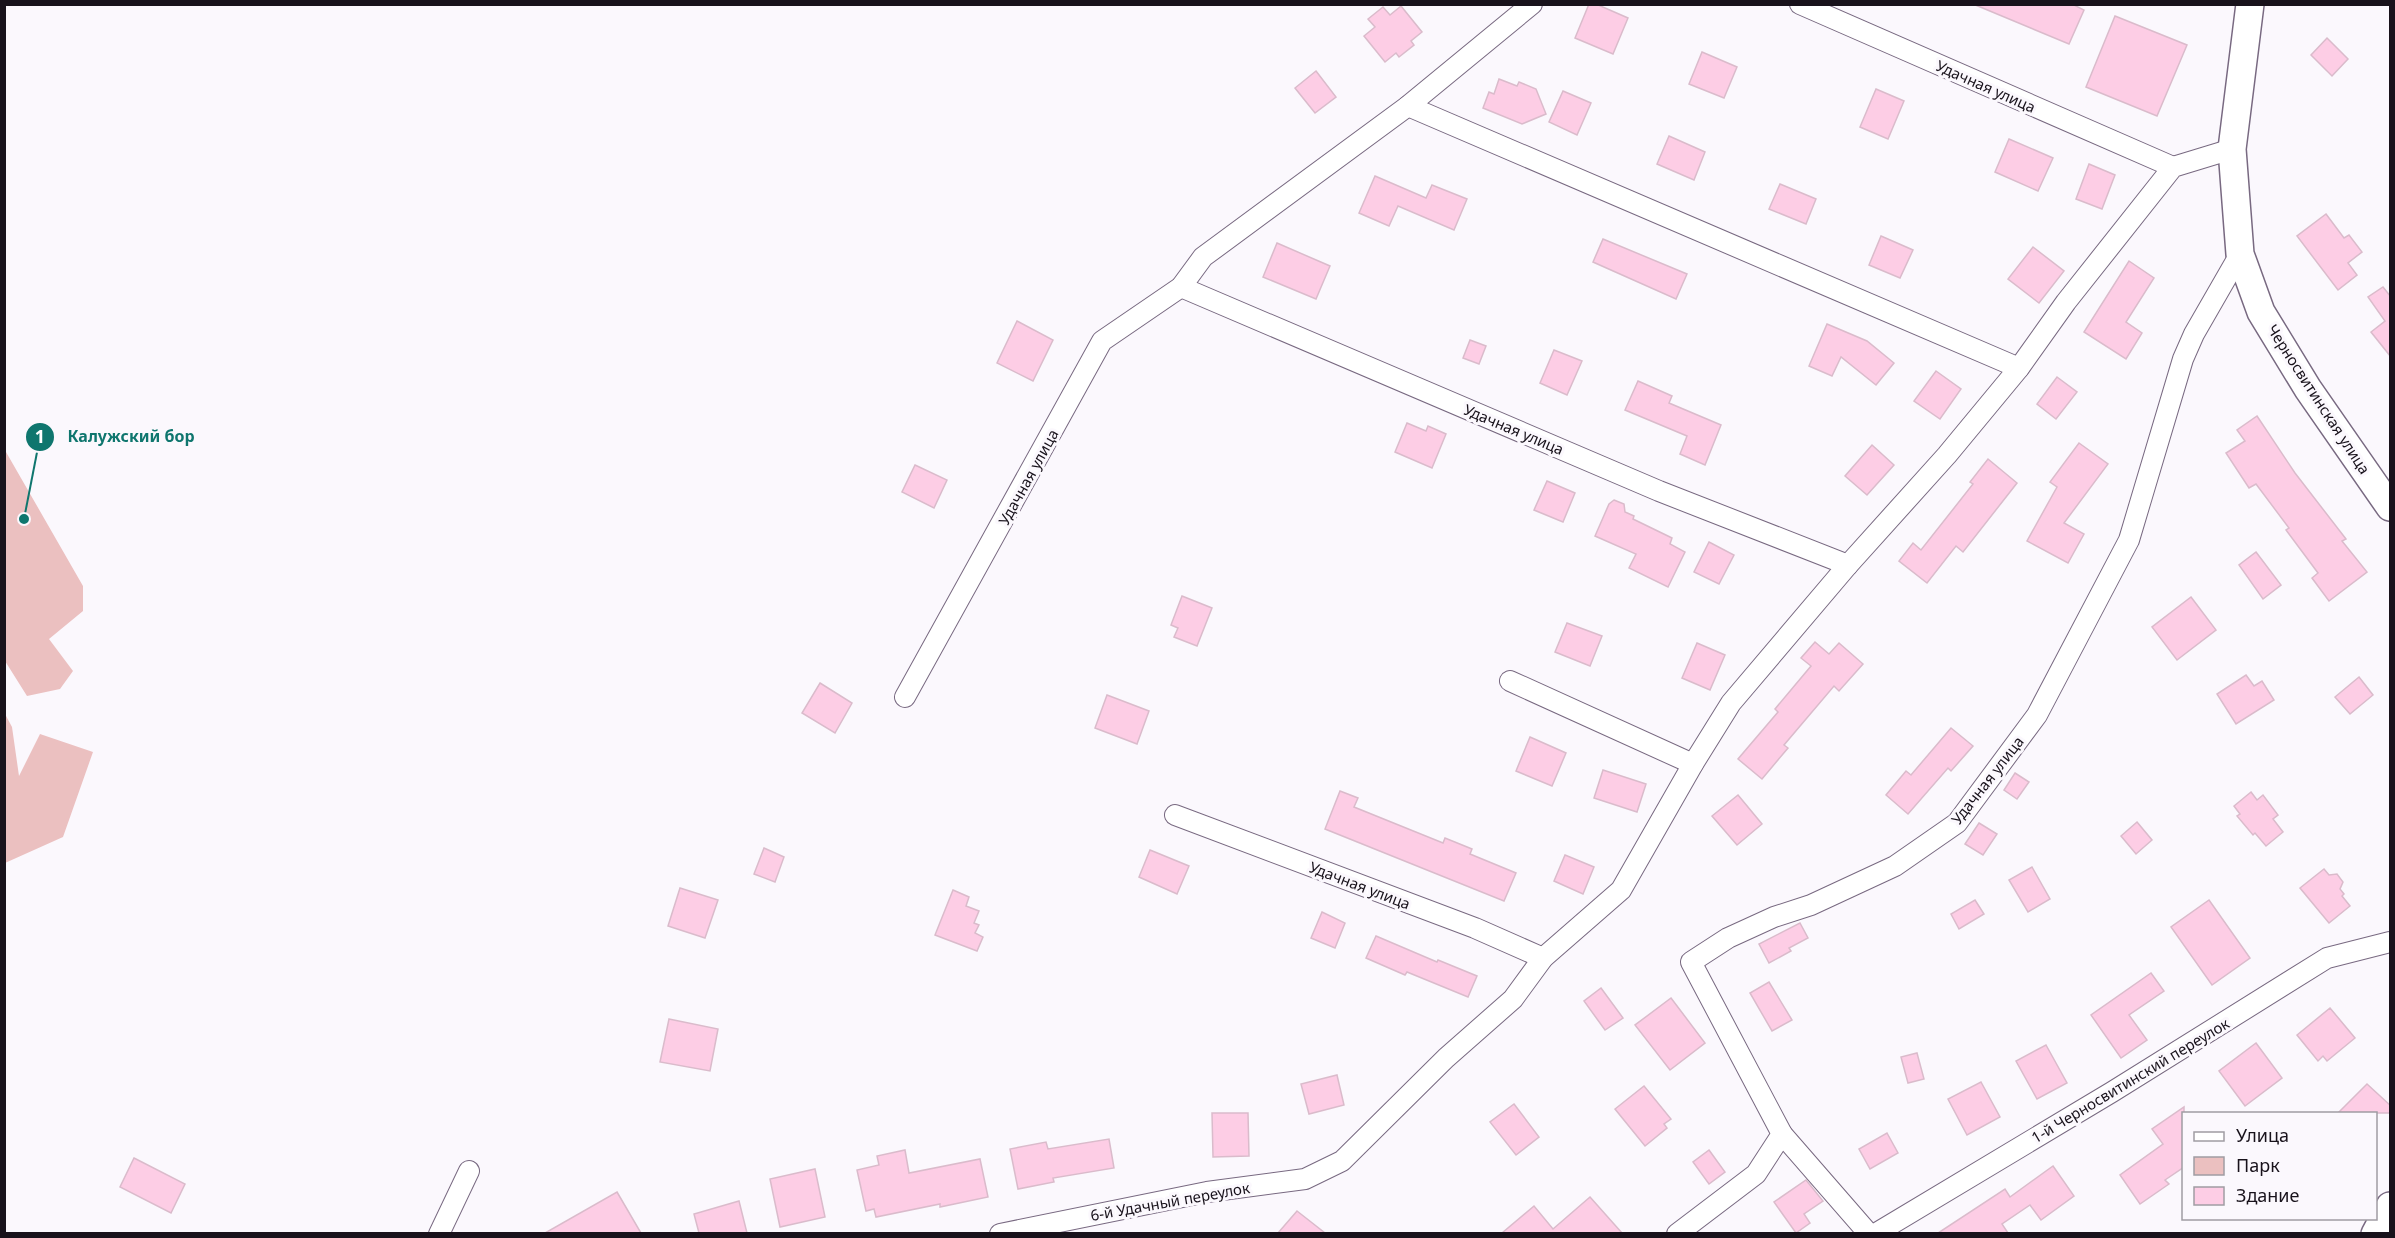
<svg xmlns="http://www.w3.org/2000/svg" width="2395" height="1238" font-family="'Noto Sans',sans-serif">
<rect width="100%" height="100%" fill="#fbf8fd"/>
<g fill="#ebc0c0">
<path d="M5,443L6,452L83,586V611L49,639L73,671L60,689L27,696L5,661Z"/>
<path d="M5,714L12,727L19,776L40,734L93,752L63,837L5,863Z"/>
</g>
<g fill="#fdcde5" stroke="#dabbcb" stroke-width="1.5">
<path d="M1589,4H1596L1628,18L1613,54L1575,38Z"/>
<path d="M1973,4H2072L2084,10L2069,44Z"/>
<path d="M1401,6L1422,32L1411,41L1414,45L1399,57L1396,53L1385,62L1364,36L1375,27L1368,19L1383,7L1390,15Z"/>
<path d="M2115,16L2187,45L2157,116L2086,87Z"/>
<path d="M2327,38L2348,59L2332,76L2311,55Z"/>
<path d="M1702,52L1737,67L1724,98L1689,84Z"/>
<path d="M1316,71L1336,97L1315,113L1295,88Z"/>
<path d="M1499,79L1517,86L1519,82L1536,89L1546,114L1522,124L1483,108L1489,92L1494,94Z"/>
<path d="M1876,89L1904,101L1888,139L1860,127Z"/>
<path d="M1563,91L1591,103L1577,135L1549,122Z"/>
<path d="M1669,136L1705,152L1694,180L1657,164Z"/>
<path d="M2009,139L2053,158L2038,191L1995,172Z"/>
<path d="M2089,164L2115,175L2102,209L2076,199Z"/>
<path d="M1375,176L1426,198L1432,185L1467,199L1454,230L1398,206L1389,226L1359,213Z"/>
<path d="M1780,184L1816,199L1806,224L1769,209Z"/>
<path d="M2326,214L2344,238L2349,235L2362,252L2348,263L2357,275L2338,290L2297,236Z"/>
<path d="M1881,236L1913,250L1900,278L1869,265Z"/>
<path d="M1603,239L1687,274L1676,299L1593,262Z"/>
<path d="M1277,243L1330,266L1316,299L1263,277Z"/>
<path d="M2033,247L2064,271L2039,303L2008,279Z"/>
<path d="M2129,261L2154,278L2126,322L2142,333L2126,359L2084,332Z"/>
<path d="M2383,287L2391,297V357L2371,332L2385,321L2368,297Z"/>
<path d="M1017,321L1053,340L1033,381L997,363Z"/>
<path d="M1827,324L1867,341L1894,363L1876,385L1841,357L1832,376L1809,366Z"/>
<path d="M1470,340L1486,346L1479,364L1463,358Z"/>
<path d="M1554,350L1582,361L1567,395L1540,383Z"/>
<path d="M1936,371L1961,389L1940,419L1914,401Z"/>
<path d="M2057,377L2077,392L2056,419L2037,404Z"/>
<path d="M1638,381L1672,396L1669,403L1721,425L1705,465L1680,454L1687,436L1625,410Z"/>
<path d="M2257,416L2295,473L2346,539L2342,541L2367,572L2329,601L2312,578L2318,573L2286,530L2289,528L2256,484L2249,488L2226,453L2245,441L2237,430Z"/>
<path d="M1407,423L1426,431L1428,426L1446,434L1432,468L1395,452Z"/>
<path d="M2079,443L2108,464L2064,523L2084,534L2068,563L2027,541L2057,487L2050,482Z"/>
<path d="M1872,445L1894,465L1867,495L1845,476Z"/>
<path d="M1988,459L2017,483L1963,552L1956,546L1927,583L1899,561L1913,543L1921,550L1973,484L1970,482Z"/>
<path d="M915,465L947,480L934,508L902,492Z"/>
<path d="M1547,481L1575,493L1563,522L1534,510Z"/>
<path d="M1614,500L1624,504L1625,512L1634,516L1633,519L1672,538L1670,544L1685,552L1668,587L1629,568L1636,554L1595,536L1609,504Z"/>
<path d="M1709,542L1734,555L1719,584L1694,572Z"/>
<path d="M2256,552L2281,585L2263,599L2239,565Z"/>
<path d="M1182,596L1212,608L1197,646L1174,637L1178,628L1171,625Z"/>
<path d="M2191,597L2216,630L2177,660L2152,627Z"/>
<path d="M1567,623L1602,636L1590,666L1555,652Z"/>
<path d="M1815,642L1829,654L1839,643L1863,664L1839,691L1834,686L1784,745L1788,748L1762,779L1738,759L1778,712L1775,709L1811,666L1801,658Z"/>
<path d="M1697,643L1725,655L1710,690L1682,678Z"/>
<path d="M2246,675L2254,686L2262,681L2274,700L2236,724L2217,694Z"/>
<path d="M2359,677L2373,695L2350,714L2335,697Z"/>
<path d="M820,683L852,703L835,733L802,713Z"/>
<path d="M1107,695L1149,711L1137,744L1095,728Z"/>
<path d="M1951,728L1973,746L1951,771L1948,768L1908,814L1886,795L1906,771L1911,775Z"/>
<path d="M1530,737L1566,753L1552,786L1516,771Z"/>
<path d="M1603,770L1646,784L1637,812L1594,798Z"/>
<path d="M2015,773L2029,782L2017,799L2004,790Z"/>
<path d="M1340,791L1358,798L1354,807L1443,843L1445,838L1472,849L1470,854L1516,873L1504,901L1325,829Z"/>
<path d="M2251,792L2257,800L2263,795L2278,815L2273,819L2283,832L2266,846L2255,833L2253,835L2237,816L2240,814L2234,806Z"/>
<path d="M1738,795L1762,824L1737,845L1712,816Z"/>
<path d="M2137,822L2152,840L2136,854L2121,836Z"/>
<path d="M1979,823L1997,834L1983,855L1965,844Z"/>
<path d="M764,848L784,857L775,882L754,874Z"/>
<path d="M1150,850L1189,866L1177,894L1139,877Z"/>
<path d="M1565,855L1594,867L1583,894L1554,881Z"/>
<path d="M2032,867L2050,899L2028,912L2009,880Z"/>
<path d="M2324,869L2329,875L2337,874L2343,882L2340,889L2344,894L2342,896L2350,906L2329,923L2300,888Z"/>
<path d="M680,888L718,900L705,938L668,926Z"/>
<path d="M953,890L969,897L966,906L979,911L974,923L979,925L975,933L983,937L977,951L935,935Z"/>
<path d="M1975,900L1984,914L1959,929L1951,914Z"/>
<path d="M2209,900L2250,958L2212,985L2171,927Z"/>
<path d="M1322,912L1345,923L1335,948L1311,938Z"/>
<path d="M1800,923L1808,938L1789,948L1791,951L1769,963L1759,944Z"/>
<path d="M1376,936L1437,962L1438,960L1477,976L1468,997L1407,972L1405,975L1366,958Z"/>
<path d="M2151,973L2164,991L2129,1015L2147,1040L2121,1058L2091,1015Z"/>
<path d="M1769,982L1792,1020L1772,1031L1750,993Z"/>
<path d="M1601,988L1623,1018L1605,1030L1584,1001Z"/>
<path d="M1671,998L1705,1043L1670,1070L1635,1025Z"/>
<path d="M2330,1008L2355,1038L2327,1061L2323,1056L2318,1061L2297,1035Z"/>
<path d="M669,1019L718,1029L710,1071L660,1062Z"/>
<path d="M2256,1043L2282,1078L2245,1106L2219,1071Z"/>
<path d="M2046,1045L2067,1083L2037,1099L2016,1061Z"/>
<path d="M1917,1053L1924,1079L1908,1083L1901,1057Z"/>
<path d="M1337,1075L1344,1105L1309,1114L1301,1084Z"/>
<path d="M1981,1082L2000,1117L1967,1135L1948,1099Z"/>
<path d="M2367,1084L2391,1106V1113H2338Z"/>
<path d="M1644,1086L1671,1119L1664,1124L1667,1128L1645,1146L1615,1109Z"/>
<path d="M1514,1104L1539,1137L1516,1155L1490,1122Z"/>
<path d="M2184,1107V1167L2165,1180L2169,1184L2140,1204L2120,1175L2163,1144L2152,1129Z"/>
<path d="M1212,1113H1248L1249,1156L1213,1157Z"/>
<path d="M1887,1133L1898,1153L1870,1169L1859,1149Z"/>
<path d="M1109,1139L1114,1168L1053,1178L1054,1182L1018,1189L1010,1149L1046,1142L1048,1149Z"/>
<path d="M905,1150L909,1173L980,1159L988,1197L940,1207V1204L876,1217L874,1209L866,1211L857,1170L879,1165L877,1156Z"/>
<path d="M1709,1150L1725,1172L1709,1184L1693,1162Z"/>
<path d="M134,1158L185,1184L171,1213L120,1187Z"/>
<path d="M2053,1166L2074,1196L2041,1220L2030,1205L2002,1224L2008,1233H1938L2005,1189L2010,1197Z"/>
<path d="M815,1169L825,1217L780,1227L770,1179Z"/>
<path d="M1806,1180L1823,1201L1804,1214L1810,1223L1796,1233L1774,1202Z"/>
<path d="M617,1192L641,1233H545Z"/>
<path d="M1590,1197L1622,1233H1502L1534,1206L1553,1229Z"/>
<path d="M739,1201L747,1233H699L694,1214Z"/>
<path d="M1297,1211L1325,1233H1278Z"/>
</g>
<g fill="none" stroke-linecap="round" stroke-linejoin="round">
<defs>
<g id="street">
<path d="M1800,4L2173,167"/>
<path d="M1408,106L2019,368"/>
<path d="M1181,287L1659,491L1848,565"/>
<path d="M1510,681L1693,764"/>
<path d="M905,697L1102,341L1181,287L1203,257L1408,106L1532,4"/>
<path d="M1175,815L1475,928L1543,958"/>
<path d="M1782,1134L1869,1234"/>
<path d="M439,1234L469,1171"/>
<path d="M1000,1234L1207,1192L1305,1179L1342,1161L1446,1058L1513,999L1543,958L1621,890L1693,764L1731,703L1848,565L1947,455L2019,368L2066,302L2173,167L2232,149"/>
<path d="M1677,1234L1756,1174L1782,1134L1691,962L1728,938L1774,917L1811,905L1895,866L1957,823L2037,715L2129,540L2183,359L2194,334L2240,254"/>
<path d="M1875,1234L2112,1092L2327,958L2390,942"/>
</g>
<g id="secondary">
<path d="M2250,4L2232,149L2240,254L2261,312L2308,389L2390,507"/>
<path d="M2375,1234L2390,1206"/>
</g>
</defs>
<use href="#street" stroke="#786981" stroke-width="22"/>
<use href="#secondary" stroke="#786981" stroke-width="30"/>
<use href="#street" stroke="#fff" stroke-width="20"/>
<use href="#secondary" stroke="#fff" stroke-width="27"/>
</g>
<g text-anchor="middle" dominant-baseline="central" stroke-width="6" stroke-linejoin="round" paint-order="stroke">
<g font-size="15" fill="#18121b" stroke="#fbf8fd">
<text transform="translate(1986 86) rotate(24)">Удачная улица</text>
<text transform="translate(2319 399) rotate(57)">Черносвитинская улица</text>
<text transform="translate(1514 429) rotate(23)">Удачная улица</text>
<text transform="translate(1028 477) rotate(-61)">Удачная улица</text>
<text transform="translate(1987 780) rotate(-52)">Удачная улица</text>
<text transform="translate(1360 885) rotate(21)">Удачная улица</text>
<text transform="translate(2130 1080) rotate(-31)">1-й Черносвитинский переулок</text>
<text transform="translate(1170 1201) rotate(-10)">6-й Удачный переулок</text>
</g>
</g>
<path fill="none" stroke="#0f766e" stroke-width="2" d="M24 519L40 437"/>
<g fill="#0f766e" stroke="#fbf8fd" stroke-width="2">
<circle cx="24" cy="519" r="6"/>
<circle cx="40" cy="437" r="15"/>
</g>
<g font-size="18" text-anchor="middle" font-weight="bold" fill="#fff">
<text x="40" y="443">1</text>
</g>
<g font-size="16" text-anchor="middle" font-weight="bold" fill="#0f766e" stroke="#fbf8fd" stroke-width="6" stroke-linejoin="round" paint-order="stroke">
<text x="131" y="442">Калужский бор</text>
</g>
<rect width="2395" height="1238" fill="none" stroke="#18121b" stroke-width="12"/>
<rect x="2182" y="1112" width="195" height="108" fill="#fbf8fd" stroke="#a09ca3" stroke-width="1.5"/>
<rect x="2194" y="1132" width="30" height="9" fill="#ffffff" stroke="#a09ca3" stroke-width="1.5"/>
<text x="2236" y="1142" font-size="18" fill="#18121b">Улица</text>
<rect x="2194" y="1157" width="30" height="18" fill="#ebc0c0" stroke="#a09ca3" stroke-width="1.5"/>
<text x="2236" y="1172" font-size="18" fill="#18121b">Парк</text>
<rect x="2194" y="1187" width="30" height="18" fill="#fdcde5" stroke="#a09ca3" stroke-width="1.5"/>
<text x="2236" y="1202" font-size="18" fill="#18121b">Здание</text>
</svg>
